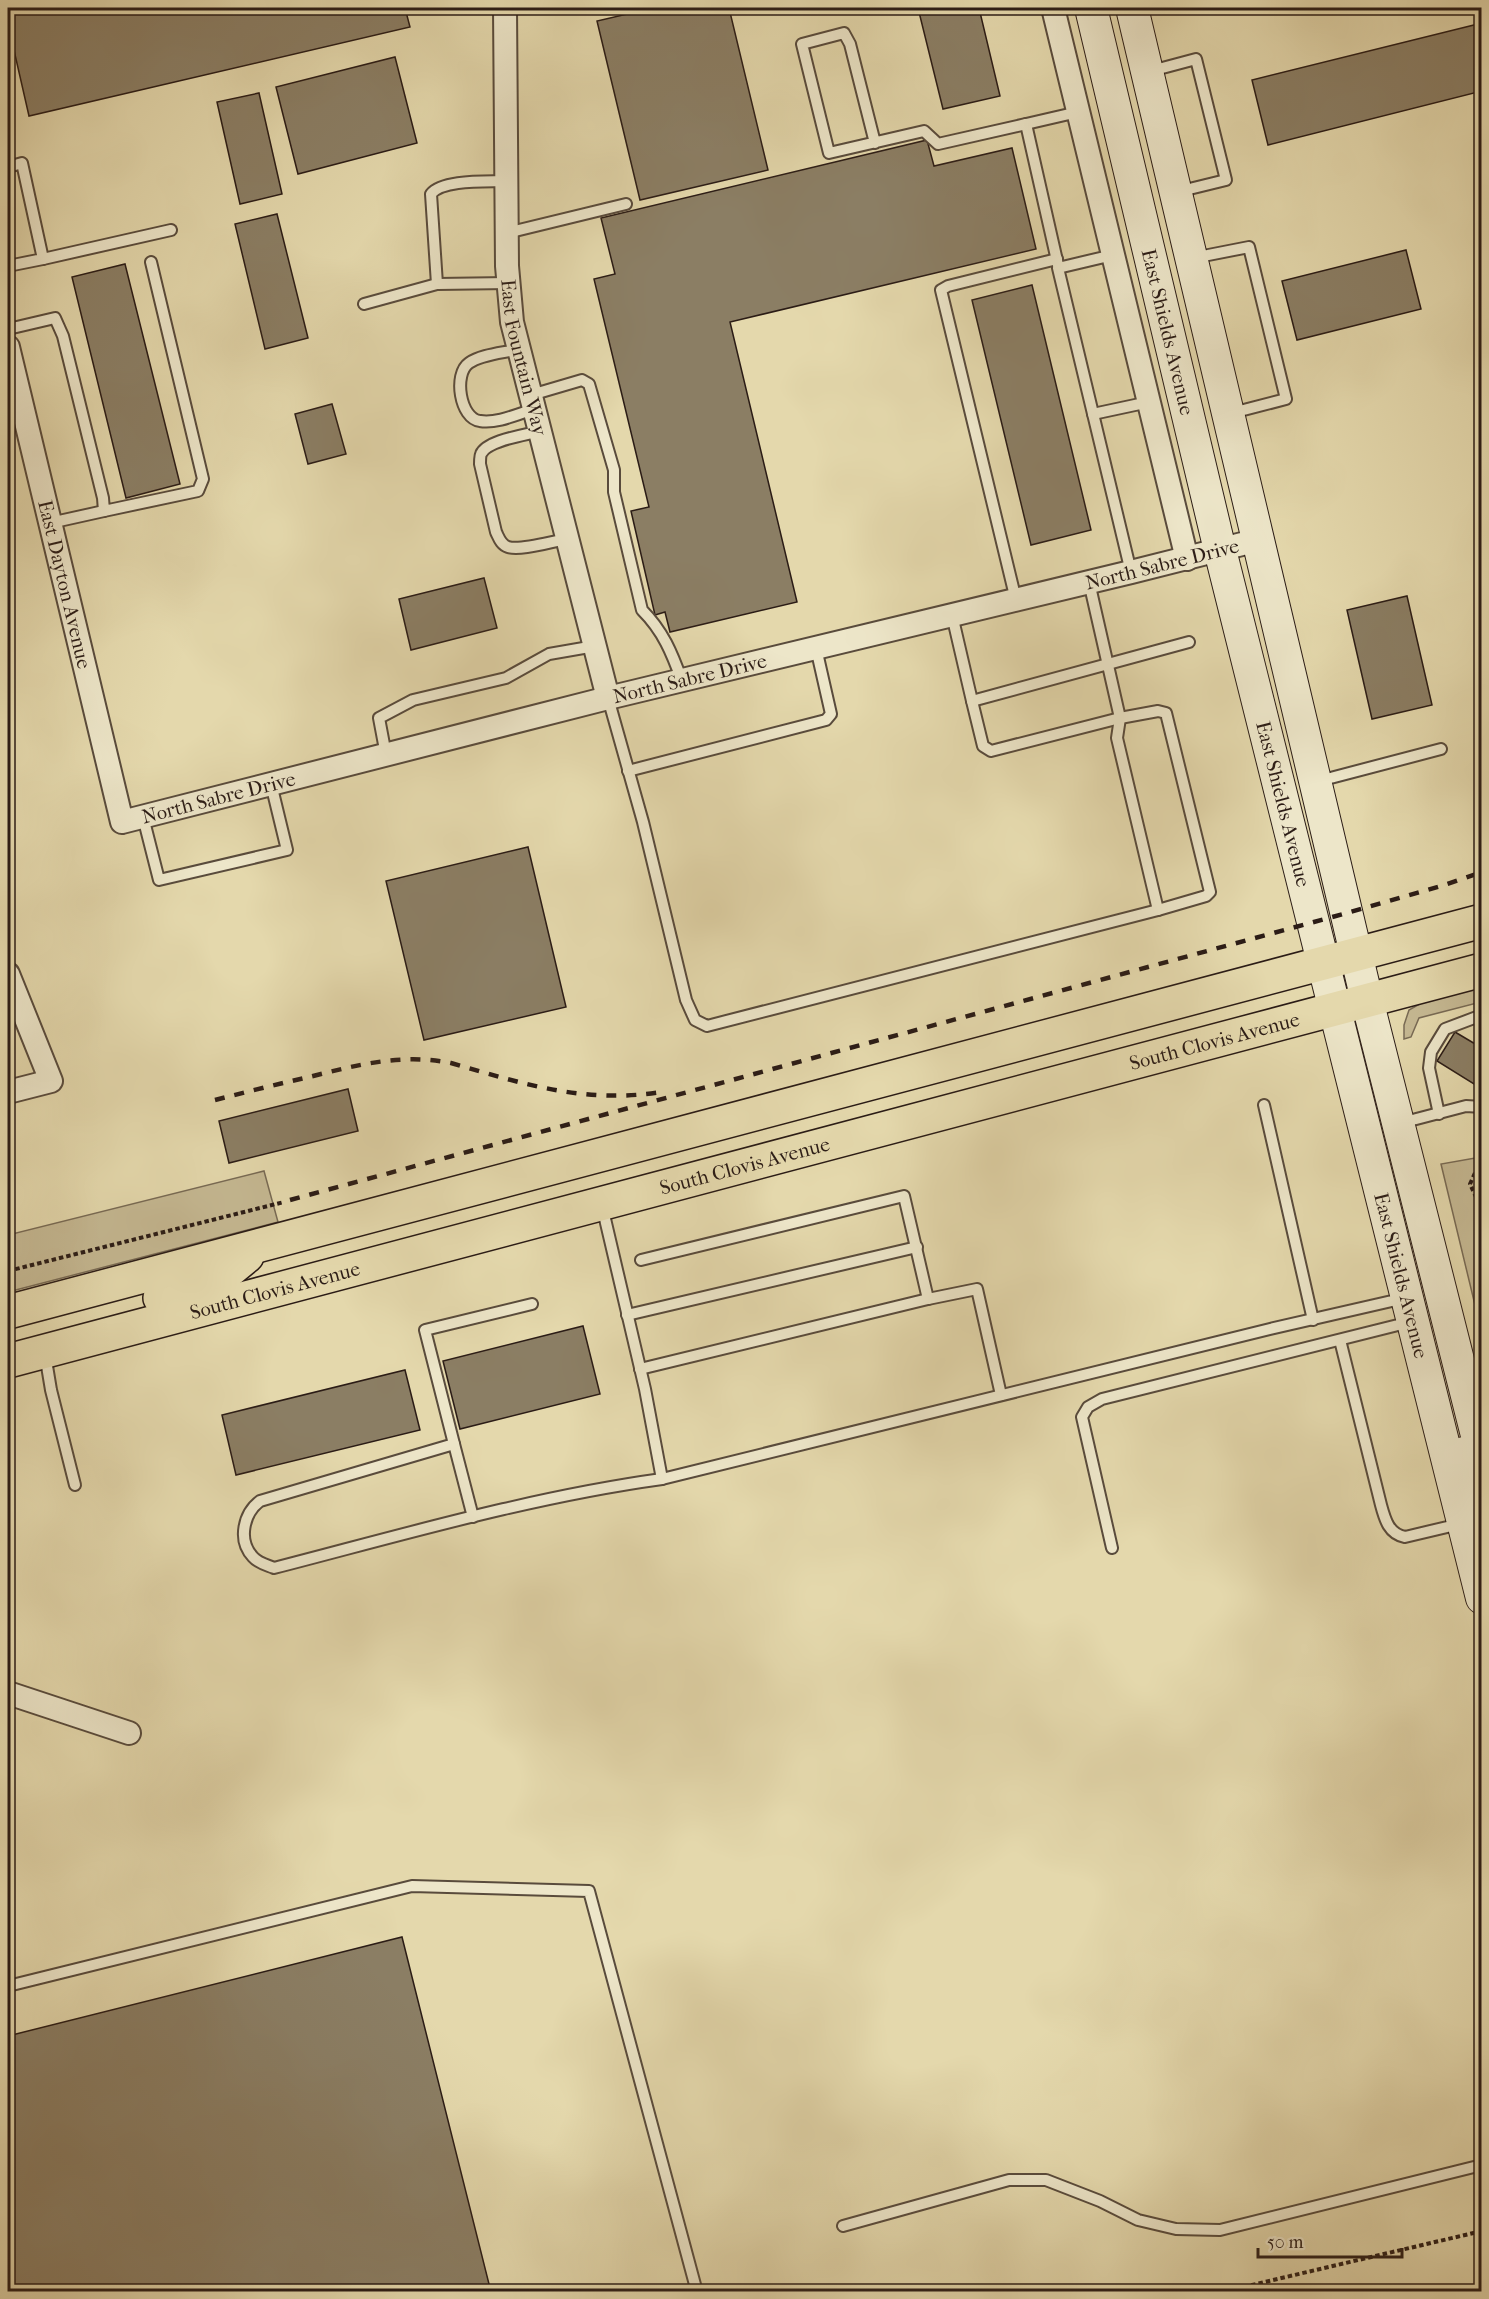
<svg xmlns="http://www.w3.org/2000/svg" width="1489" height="2299" font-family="'IM FELL French Canon',serif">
<rect width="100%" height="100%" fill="#e4d8ac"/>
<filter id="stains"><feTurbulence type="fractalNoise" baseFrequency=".00333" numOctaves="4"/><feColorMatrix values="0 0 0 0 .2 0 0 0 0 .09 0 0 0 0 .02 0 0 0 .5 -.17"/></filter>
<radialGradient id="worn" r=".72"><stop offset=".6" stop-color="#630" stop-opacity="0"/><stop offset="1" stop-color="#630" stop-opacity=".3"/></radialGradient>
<g fill="#c5b892" stroke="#786a54" stroke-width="1.5">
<path d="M1481,987V1002L1419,1018L1411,1037L1404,1039V1025L1409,1010L1423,1002Z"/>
<path d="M1481,1157H1482L1481,1330L1441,1164Z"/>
<path d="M264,1171L278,1222L8,1292V1235Z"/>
</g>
<g fill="#8b7e64" stroke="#2b1c16" stroke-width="1.5">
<path d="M34,8H405L410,27L29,116L8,24V14Z"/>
<path d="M653,8H729L768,170L640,200L597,21Z"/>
<path d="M918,8H979L1000,96L943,109Z"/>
<path d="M1482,23V91L1268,145L1252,80Z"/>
<path d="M395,57L417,143L298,174L276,87Z"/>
<path d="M259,93L282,194L240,204L217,102Z"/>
<path d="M927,140L934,166L1012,148L1036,249L730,322L797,602L670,632L665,612L655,615L631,511L649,507L594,279L615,274L601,218Z"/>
<path d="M277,214L308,338L265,349L235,224Z"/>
<path d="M1406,250L1421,309L1297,340L1282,281Z"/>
<path d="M125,264L180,484L126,498L72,277Z"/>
<path d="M1032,285L1091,530L1031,545L972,300Z"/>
<path d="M332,404L346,454L308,464L295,414Z"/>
<path d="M484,578L497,628L411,650L399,599Z"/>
<path d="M1407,596L1432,705L1372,719L1347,610Z"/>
<path d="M528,847L566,1007L424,1040L386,881Z"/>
<path d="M1455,1032L1482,1048V1089L1437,1061Z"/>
<path d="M348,1089L358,1131L229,1163L219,1121Z"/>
<path d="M583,1326L600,1394L460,1429L443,1361Z"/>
<path d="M405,1370L420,1430L236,1475L222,1415Z"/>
<path d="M402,1937L491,2292H8V2036Z"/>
</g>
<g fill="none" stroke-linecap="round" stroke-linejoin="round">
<defs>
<g id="service">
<path d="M1151,71L1196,59L1226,180L1177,192"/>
<path d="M875,143L850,44L844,33L802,44L829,153L924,131L938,144L1026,124"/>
<path d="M8,167L22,163L43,259L8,266"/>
<path d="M507,233L626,204"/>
<path d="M1113,255L1058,268L1131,572"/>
<path d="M1193,258L1249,247L1286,399L1232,413"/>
<path d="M43,259L171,230"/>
<path d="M1058,265L1026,124L1078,112"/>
<path d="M437,284L431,194C443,179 488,182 507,181"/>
<path d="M364,304L437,284L509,283"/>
<path d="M8,329L55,318L63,336L103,498L104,511L198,491L203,479L151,262"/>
<path d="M519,349C504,353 482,354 469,363C453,374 460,419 480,421C496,424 518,414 534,409"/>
<path d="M531,395L582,380L589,384L614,470V492L642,610C663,631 672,653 682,681"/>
<path d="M1093,414L1149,402"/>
<path d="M540,431C526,435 487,440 481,454C480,455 480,463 480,464L496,532C499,538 501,545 508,547C521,551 553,541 568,539"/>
<path d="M50,523L104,511"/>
<path d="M1016,600L941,290L948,286L1057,259"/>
<path d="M952,615L972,701"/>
<path d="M608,698L643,822L686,1000L695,1020L707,1026L1158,910L1117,738L1120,718L1089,582"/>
<path d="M386,755L379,718L413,700L506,678L549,654L595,646"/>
<path d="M628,771L826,720L831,714L816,648"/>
<path d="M1319,781L1441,749"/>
<path d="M143,817L159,880L287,850L271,784"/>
<path d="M1158,910L1206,896L1210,892L1166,713L1158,711L1120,718L991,751L983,746L972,701L1189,642"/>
<path d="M1264,1105L1313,1320"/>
<path d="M1439,1114L1429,1068L1431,1052L1445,1029L1482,1015"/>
<path d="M1401,1123L1466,1106L1482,1107"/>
<path d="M602,1206L645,1389L662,1479"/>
<path d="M641,1260L904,1196L928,1299L977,1289L1001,1395"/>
<path d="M532,1304L425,1330L454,1444L260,1501C244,1513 237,1540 253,1557C258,1563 267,1565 274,1568C402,1535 531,1497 662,1479L1270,1329L1405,1298"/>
<path d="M627,1315L917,1247"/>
<path d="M1340,1340L1381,1505C1385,1520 1389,1534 1405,1537L1460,1524"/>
<path d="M45,1354L51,1390L75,1485"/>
<path d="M640,1369L928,1299"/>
<path d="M454,1444L473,1517"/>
<path d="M1112,1548L1082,1417L1088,1407L1102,1399L1410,1322"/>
<path d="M8,1986L412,1886L589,1891L697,2292"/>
<path d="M843,2226L1009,2180H1046L1100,2201L1138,2220L1176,2229L1220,2230L1482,2165"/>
</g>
<g id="minor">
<path id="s1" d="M505,8L507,266L512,322L608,698"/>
<path d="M1053,8L1187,559"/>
<path id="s2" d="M8,347L122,822L608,698L1131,572L1258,540"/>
<path d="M8,974L51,1081L8,1092"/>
<path d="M8,1693L129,1733"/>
</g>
<g id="secondary">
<path id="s3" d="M1091,8L1220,550L1482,1598"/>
<path d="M1132,8L1367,1000L1482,1455"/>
<path d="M1464,1453L1469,1473L1482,1500"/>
</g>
<g id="primary">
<path d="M160,1298L219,1279L247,1256"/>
<path d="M8,1312L1482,921"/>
<path id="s4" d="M8,1361L1482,970"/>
</g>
</defs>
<use href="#service" stroke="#594b3c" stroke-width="14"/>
<use href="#minor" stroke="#594b3c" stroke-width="26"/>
<use href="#secondary" stroke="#2b1c16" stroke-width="34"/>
<use href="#primary" stroke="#2b1c16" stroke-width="36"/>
<g stroke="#2b1c16" stroke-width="4" stroke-dasharray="4.5 3" stroke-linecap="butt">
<path d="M1482,1171L1475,1173L1470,1184L1482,1210"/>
<path d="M8,1271L284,1202"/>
<path d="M1222,2292L1482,2231"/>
</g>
<use href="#service" stroke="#ede6c9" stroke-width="10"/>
<use href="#minor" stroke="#ede6c9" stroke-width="22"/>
<use href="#secondary" stroke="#ede6c9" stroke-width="32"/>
<use href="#primary" stroke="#e4d8ac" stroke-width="33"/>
<g stroke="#2b1c16" stroke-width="4.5" stroke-dasharray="10 10" stroke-linecap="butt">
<path d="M215,1100C246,1092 278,1084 309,1077C357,1065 402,1053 451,1063C524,1084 584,1104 662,1092"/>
<path d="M290,1200L1347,913L1441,886L1482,872"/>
</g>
</g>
<g text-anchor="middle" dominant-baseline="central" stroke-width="4.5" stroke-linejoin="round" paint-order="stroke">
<g font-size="20" fill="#2b1c16" stroke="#ede6c9">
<text stroke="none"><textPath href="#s3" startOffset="333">East Shields Avenue</textPath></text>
<text stroke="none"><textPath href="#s1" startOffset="351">East Fountain Way</textPath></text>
<text stroke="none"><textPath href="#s2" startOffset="1560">North Sabre Drive</textPath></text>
<text stroke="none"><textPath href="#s2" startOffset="244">East Dayton Avenue</textPath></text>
<text stroke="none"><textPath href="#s2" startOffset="1074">North Sabre Drive</textPath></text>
<text stroke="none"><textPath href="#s2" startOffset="588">North Sabre Drive</textPath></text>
<text stroke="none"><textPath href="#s3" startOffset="819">East Shields Avenue</textPath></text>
<text stroke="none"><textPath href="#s4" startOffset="1248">South Clovis Avenue</textPath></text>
<text stroke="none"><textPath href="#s4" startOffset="762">South Clovis Avenue</textPath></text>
<text stroke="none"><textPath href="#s3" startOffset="1305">East Shields Avenue</textPath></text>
<text stroke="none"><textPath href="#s4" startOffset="276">South Clovis Avenue</textPath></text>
</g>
</g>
<rect width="1489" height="2299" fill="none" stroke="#e4d8ac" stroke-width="30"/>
<rect x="9" y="9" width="1471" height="2281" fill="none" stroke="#2b1c16" stroke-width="3"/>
<rect x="15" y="15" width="1459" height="2269" fill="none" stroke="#2b1c16" stroke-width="1.5"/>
<path d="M1258 2248v9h144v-9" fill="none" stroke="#2b1c16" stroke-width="3"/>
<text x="1267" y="2248" font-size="18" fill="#2b1c16" stroke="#ede6c9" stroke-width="4.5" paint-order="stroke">50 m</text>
<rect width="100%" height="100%" filter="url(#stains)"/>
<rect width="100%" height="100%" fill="url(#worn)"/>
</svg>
